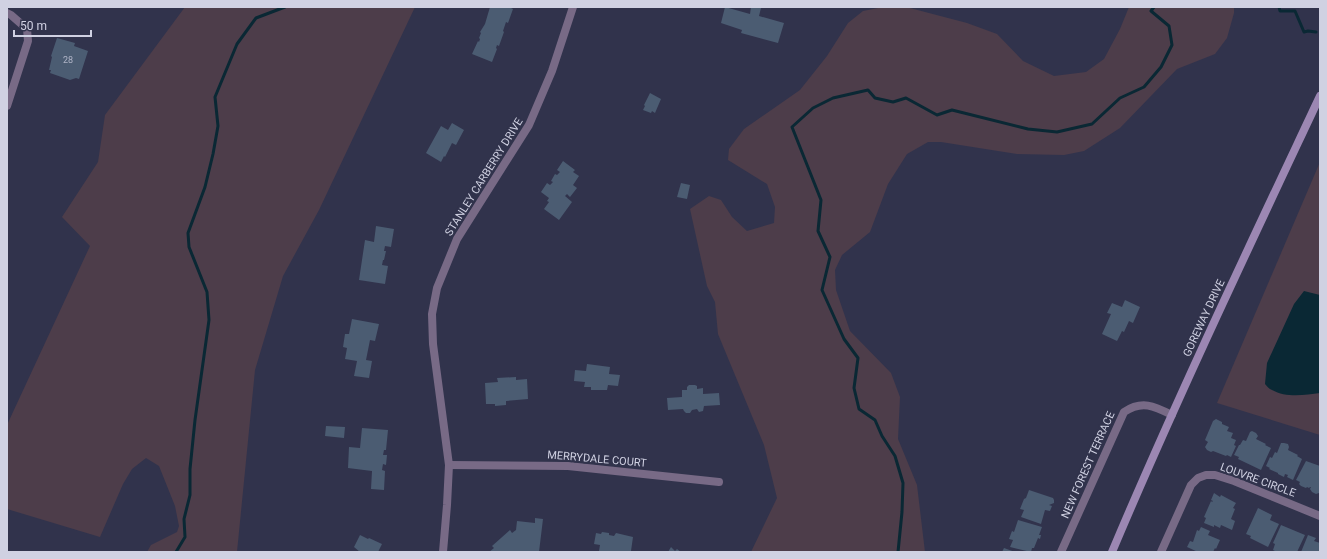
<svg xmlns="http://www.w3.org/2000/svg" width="1327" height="559" font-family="Roboto,sans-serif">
<rect width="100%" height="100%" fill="#31334c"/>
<g fill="#4d3d4a">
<path d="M185,7H415L319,210L283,276L255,370L237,552H147L151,545L177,532L179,526L175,506L159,466L146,458L132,469L123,484L100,537L7,509V425L90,246L62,217L98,162L105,115Z"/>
<path d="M883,7H906L967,23L997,34L1023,61L1054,76L1086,72L1104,59L1120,29L1129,7H1234V13L1227,38L1215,54L1177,69L1120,128L1084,151L1064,155L1017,154L941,142H928L907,154L888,184L870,232L842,255L835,270L836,290L850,331L891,373L900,397L898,439L917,485L925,552H751L777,498L764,445L718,334L715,302L707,286L690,209L709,196L721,200L732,217L747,231L774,223L775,207L767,184L728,160L729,149L744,129L800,90L827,56L848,23L863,11Z"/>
<path d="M1320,162V435L1217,403Z"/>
</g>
<path fill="#0a2834" d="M1304,291L1320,295V393C1305,395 1286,398 1272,390C1269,389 1267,386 1265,384L1267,363L1294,304Z"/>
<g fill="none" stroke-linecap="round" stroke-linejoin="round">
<g stroke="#0a2834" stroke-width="3">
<path d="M1279,7L1280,11H1295L1304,32L1308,31L1316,32"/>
<path d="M176,552L185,537L184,519L190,495V469L195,420L209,320L207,292L189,247L188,233L205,187L213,154L218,126L215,97L237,44L256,18L285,7"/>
<path d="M898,552L902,512L903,483L895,456L882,436L875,420L859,409L854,388L858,358L844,339L822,290L830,257L818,231L821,200L792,127L813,108L833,98L868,90L875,98L893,102L906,98L937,115L952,110L1028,129L1057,132L1092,124L1120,98L1144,87L1161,67L1172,45L1169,26L1151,11L1154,7"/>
</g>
</g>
<g fill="#4b5c72">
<path d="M490,7H509L513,9L508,23L506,22L503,31L504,32L499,46L497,45L496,48L497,49L492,62L472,54L478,41L479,42L480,39L479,38L481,33L480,32L485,24Z"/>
<path d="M725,7L750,14L751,7H758L761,8L759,16L784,23L778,43L741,33L742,30L721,23Z"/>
<path d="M57,38L75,43L74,46L88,51L79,79L76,78L70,80L50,73L51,70H49L52,57L51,56Z"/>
<path d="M650,93L661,99L655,113L652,111L651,113L643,110L645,106L644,105Z"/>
<path d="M452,123L464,130L456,145L452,143L445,157L444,156L441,162L426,153L441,126L448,130Z"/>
<path d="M563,161L575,170L573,172L579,176L573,185L577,188L570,197L567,194L565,196L572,202L559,220L544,209L549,202L547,201L549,198L541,192L547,183L550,185L553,182L551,181L555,174L557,175L560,172L557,170Z"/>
<path d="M681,183L690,185L687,199L677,197Z"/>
<path d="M376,226L394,229L391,247L385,246L384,251H386L384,260H383L382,265L388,266L385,284L359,280L365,240L374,242Z"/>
<path d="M1125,300L1140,307L1133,323L1129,321L1124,332L1122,331L1117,341L1102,334L1111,314L1107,313L1112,303L1122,307Z"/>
<path d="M352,319L379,324L375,341L370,340L366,360L372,361L369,378L354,376L357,361L345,359L347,348L343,347L345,334H349Z"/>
<path d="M587,364L610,367L609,374L620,375L618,386L608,385L607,390H591V387H584L585,382L574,381L575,370L586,371Z"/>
<path d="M516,377V380L527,379L528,399L506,401V405L495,406V404H486L485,383L498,382L497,378Z"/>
<path d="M689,385H695L697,386V389L703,388V394L719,393L720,405L704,406L703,411L699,412L697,409L692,410L690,413H686L684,411L683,409L668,410L667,398L682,397V390H687V387Z"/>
<path d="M1216,419L1222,422V424L1229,427L1227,431L1233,433L1231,438L1236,440L1234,445L1236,446L1231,457L1227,455L1226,456L1213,451L1211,452L1207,450L1205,447L1208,442L1205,440L1213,421Z"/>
<path d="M326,426L345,427L344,438L325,436Z"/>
<path d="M362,428L388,430L386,450H384L383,455H387L386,465L383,464L382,470L385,471L384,490L371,489L372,471L348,468L349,447L360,448Z"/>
<path d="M1252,431L1256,433L1258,436L1256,439L1266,444L1265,445L1271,448L1261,470L1238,459L1239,457L1234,455L1239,445H1240L1243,440L1246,441L1250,432Z"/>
<path d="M1281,443H1284L1288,444L1289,447L1288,450L1298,455L1297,456L1302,459L1293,480L1287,477L1288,475L1285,474L1284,477L1278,474V473L1269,469L1270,468L1266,466L1270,457L1272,458L1275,452L1277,453Z"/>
<path d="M1306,461L1320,466V490L1319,493L1316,494L1312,492L1310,489L1311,487H1310L1309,488L1307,487L1306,488L1301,486L1299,484L1300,482L1296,480Z"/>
<path d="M1029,490L1053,498L1054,500V503L1049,505L1052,506L1050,511L1045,510L1041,524L1021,517L1024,510L1020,509L1024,499L1026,498Z"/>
<path d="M1214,493L1220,497L1221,495L1236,503L1233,508L1235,509L1231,519L1235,521L1232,530L1221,525L1220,528L1214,525V527L1204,523L1206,518L1204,517L1211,501L1212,502L1213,501L1211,500Z"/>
<path d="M1258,508L1272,515L1270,520L1279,524L1268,547L1250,538L1251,536L1246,534Z"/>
<path d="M535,518L543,519L539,552H489L494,548L492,546L510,530L512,533L516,530L517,521L535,523Z"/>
<path d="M1018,520L1042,527L1039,535H1041L1040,539L1038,538L1034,548H1032L1031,552L1010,547L1013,540L1009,539L1012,531L1014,532Z"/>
<path d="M1281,525L1305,535L1297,552H1277L1273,550L1275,544L1273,543Z"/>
<path d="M1201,527L1210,531L1208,535L1220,540L1216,549L1215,548L1213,552H1198L1187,547L1190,541L1193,542L1197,530L1199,531Z"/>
<path d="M602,532L609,533V535L614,536L616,533L633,537L631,551H599L600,545L594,544L596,533L601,534Z"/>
<path d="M360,535L368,539L369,538L382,544L378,552H360L354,547Z"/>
<path d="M1308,535L1316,538L1314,541L1320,543V552H1301Z"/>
<path d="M671,547L675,551L677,549L681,552H668Z"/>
<path d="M1004,548L1015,552H1002Z"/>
</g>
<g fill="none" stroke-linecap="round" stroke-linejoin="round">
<g stroke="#786a86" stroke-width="8">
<path d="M7,13L11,15L27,29L28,41L7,106"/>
<path d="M449,465L568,466L719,482"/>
<path d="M443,552L447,505L449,465L433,344L432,314L437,288L457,239L529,125L552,71L573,7"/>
<path d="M1061,552L1124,412C1142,400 1154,406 1172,415"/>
<path d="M1161,552L1191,485L1198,478L1206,475H1215L1234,481L1320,516"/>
</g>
<path stroke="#9c87b3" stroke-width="8" d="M1112,552C1177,398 1249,247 1320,96"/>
</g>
<g text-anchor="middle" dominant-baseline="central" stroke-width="4" stroke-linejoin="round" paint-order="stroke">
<g font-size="9" fill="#afb4c6">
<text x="68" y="60">28</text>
</g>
<g font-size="11" fill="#d0d1e2" stroke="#31334c">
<text transform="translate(484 177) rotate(-58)">STANLEY CARBERRY DRIVE</text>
<text transform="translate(1204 318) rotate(-65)">GOREWAY DRIVE</text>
<text transform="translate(597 459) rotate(5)">MERRYDALE COURT</text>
<text transform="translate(1088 465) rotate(-66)">NEW FOREST TERRACE</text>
<text transform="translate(1258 480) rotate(20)">LOUVRE CIRCLE</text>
</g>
</g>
<rect width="1327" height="559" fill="none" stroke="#d0d1e2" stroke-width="16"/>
<path d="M14 30v6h77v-6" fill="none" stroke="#d0d1e2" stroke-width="2"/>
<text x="20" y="30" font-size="12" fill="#d0d1e2" stroke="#31334c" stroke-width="3" paint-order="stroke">50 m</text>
</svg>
